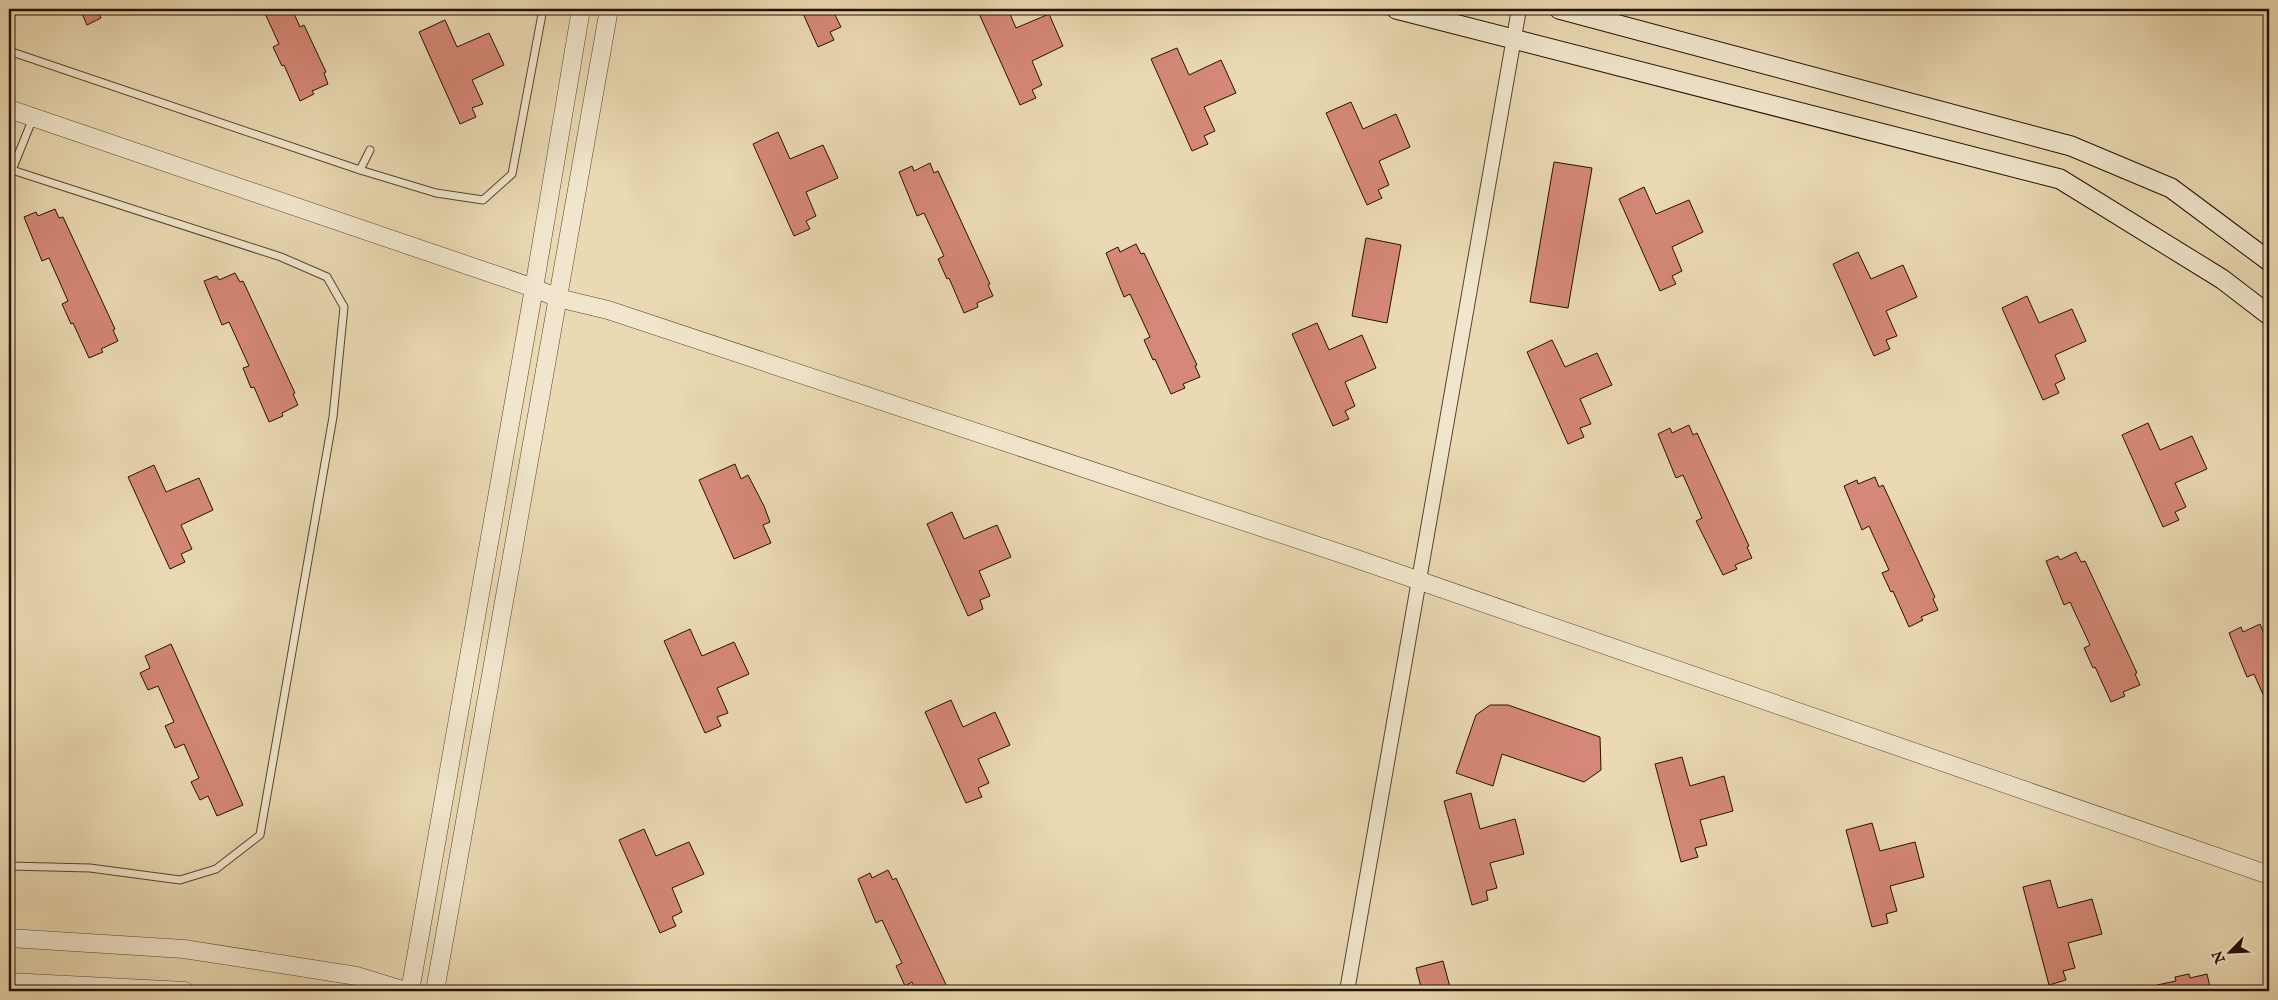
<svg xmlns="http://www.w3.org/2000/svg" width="2278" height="1000" font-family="'IM FELL English',serif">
<rect width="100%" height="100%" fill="#ead9b2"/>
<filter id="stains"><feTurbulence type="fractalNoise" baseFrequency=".004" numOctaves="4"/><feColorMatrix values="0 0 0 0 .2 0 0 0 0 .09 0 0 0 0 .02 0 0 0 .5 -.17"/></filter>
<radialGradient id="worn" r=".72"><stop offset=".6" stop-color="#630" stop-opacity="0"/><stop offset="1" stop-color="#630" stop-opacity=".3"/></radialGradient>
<g fill="#d58877" stroke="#231200">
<path d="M80,9H97L101,18L87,25Z"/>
<path d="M263,9H292L300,27L304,25L326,72L324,73L328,84L312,91L314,94L300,101L284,65L282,66L273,47L279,44Z"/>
<path d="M801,9H832L841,27L830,32L834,40L818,47Z"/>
<path d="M977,9H1008L1016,28L1049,14L1063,46L1032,61L1042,85L1032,90L1036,98L1020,105Z"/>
<path d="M445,20L457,47L489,33L504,65L472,80L483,104L472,108L476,117L460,124L419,32Z"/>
<path d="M1177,48L1189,75L1221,60L1236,93L1204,107L1215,131L1204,136L1208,144L1192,151L1151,59Z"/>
<path d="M1351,102L1363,129L1396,114L1410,147L1379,161L1389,185L1378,190L1382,198L1367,205L1326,113Z"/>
<path d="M778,132L790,159L823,145L838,178L806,192L816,216L806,221L810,229L794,236L753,144Z"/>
<path d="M1554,162L1592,168L1568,308L1530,302Z"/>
<path d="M930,163L934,173L938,171L990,284L988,285L993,296L977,303L978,307L964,313L949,278L947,279L938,259L944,256L924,213L917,216L899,172L912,166L914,171Z"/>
<path d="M1644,187L1656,214L1689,200L1703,232L1672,247L1682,271L1672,276L1676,284L1660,291L1619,199Z"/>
<path d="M55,209L59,218L63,217L115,329L113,330L118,341L101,349L103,352L89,358L73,323L71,324L62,304L68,301L49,258L42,261L24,217L36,212L38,216Z"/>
<path d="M1366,238L1401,245L1387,323L1352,316Z"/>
<path d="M1136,244L1141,254L1144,253L1197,365L1195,366L1200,377L1183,384L1185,388L1171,394L1155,359L1153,360L1144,340L1150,337L1130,294L1124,297L1106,253L1118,247L1120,252Z"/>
<path d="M1858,252L1871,279L1903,265L1917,297L1886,311L1897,336L1886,340L1890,349L1874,356L1833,264Z"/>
<path d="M235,273L240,282L243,281L295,393L293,394L298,405L282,413L283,416L269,422L254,387L251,388L243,368L249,366L229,322L222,325L204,281L217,276L219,280Z"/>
<path d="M2027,296L2039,323L2072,309L2086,341L2055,355L2065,379L2055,384L2059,393L2043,400L2002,308Z"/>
<path d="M1317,323L1329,350L1362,335L1376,368L1345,382L1355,406L1345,411L1349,419L1333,426L1292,334Z"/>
<path d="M1552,340L1565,367L1597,353L1612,385L1580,399L1591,424L1580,428L1584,437L1568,444L1527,352Z"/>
<path d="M2148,423L2160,450L2192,436L2207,469L2175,483L2186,507L2175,512L2179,520L2163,527L2122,435Z"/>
<path d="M1689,425L1693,435L1697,433L1749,546L1747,547L1752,558L1735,565L1737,569L1723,575L1696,521L1702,518L1683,475L1676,478L1658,434L1670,428L1672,433Z"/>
<path d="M735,464L741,479L748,475L764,506L770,522L763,525L771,543L734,559L699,480Z"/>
<path d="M154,465L166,492L199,478L213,510L181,525L192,549L181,554L185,562L170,569L128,477Z"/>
<path d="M1875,477L1879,487L1883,485L1935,597L1933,599L1938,610L1921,617L1923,620L1909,627L1893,591L1891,592L1882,573L1889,570L1869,526L1862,530L1844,486L1857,480L1858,484Z"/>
<path d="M952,512L964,539L997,525L1011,557L979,571L990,596L980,600L983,609L968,616L927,524Z"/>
<path d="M2076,552L2081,562L2085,561L2137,673L2135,674L2140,685L2123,692L2125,696L2111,702L2095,667L2093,668L2084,648L2090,645L2070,602L2064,605L2046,561L2058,556L2060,560Z"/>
<path d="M2260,624L2264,634L2269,632V708L2254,674L2247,677L2229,633L2241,627L2243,632Z"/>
<path d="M690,629L702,656L734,642L749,674L717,688L728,713L717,717L721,726L705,733L664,641Z"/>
<path d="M171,644L243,805L217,816L208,796L200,800L191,782L199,778L184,744L175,748L165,726L174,722L158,686L148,690L140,673L150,668L145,656Z"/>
<path d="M951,700L963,727L995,712L1010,745L978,759L989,783L978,788L982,797L966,803L925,712Z"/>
<path d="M1490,705H1508L1600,737L1601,770L1584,782L1502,754L1493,786L1456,773L1476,715Z"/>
<path d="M1682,757L1690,786L1724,776L1733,811L1700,820L1707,845L1695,848L1698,857L1681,862L1655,764Z"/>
<path d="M1471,793L1480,829L1515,819L1524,854L1490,863L1497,888L1486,891L1488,900L1472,905L1444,801Z"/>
<path d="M1872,823L1880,851L1915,842L1924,877L1890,886L1897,911L1886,914L1888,923L1872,927L1846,830Z"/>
<path d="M644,829L656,856L689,842L704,874L672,888L682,912L672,917L676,926L660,933L619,840Z"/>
<path d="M888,870L893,880L896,878L949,991H917L912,982L905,986L896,966L902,963L882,920L876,923L858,879L870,873L872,878Z"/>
<path d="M2050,880L2058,908L2092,899L2102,934L2068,943L2075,968L2063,971L2066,980L2049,985L2023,887Z"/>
<path d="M1443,961L1451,991H1422L1416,968Z"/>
<path d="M2189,974L2190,978L2207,974L2211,991H2157V985L2176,981L2175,977Z"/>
</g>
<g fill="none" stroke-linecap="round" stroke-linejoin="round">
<defs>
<g id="service">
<path d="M9,51L360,170L370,150"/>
<path d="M9,169L12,170L33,118"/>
<path d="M360,170L436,193L483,200L512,174L543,9"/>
<path d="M9,866L90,868L180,880L216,869L260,835L333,417L344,307L327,277L281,257L12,170"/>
</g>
<path id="minor" d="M1347,991L1519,9"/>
<g id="tertiary">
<path d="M9,109L534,288L558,298L608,310L1348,556L2269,875"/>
<path d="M9,938L184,949L357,976L406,991"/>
<path d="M9,982L185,991"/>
<path d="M410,991L534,288L581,9"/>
<path d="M435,991L609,9"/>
</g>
<g id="secondary">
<path d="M1396,9L2060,179L2222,279L2269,315"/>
<path d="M1559,9L2071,146L2171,188L2269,261"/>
</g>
</defs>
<use href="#service" stroke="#55442c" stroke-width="9"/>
<use href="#minor" stroke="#55442c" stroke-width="16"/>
<use href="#tertiary" stroke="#55442c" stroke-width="19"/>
<use href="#secondary" stroke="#231200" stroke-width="21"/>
<use href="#service" stroke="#f1e6cd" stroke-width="7"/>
<use href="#minor" stroke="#f1e6cd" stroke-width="14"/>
<use href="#tertiary" stroke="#f1e6cd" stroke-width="18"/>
<use href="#secondary" stroke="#f1e6cd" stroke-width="19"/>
</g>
<rect width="2278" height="1000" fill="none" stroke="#ead9b2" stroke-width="30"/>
<rect x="10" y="10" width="2258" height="980" fill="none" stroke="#231200" stroke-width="2.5"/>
<rect x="15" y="15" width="2248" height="970" fill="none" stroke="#231200"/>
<g transform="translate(2230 952) rotate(246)" stroke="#f1e6cd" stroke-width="4" paint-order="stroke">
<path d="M0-4L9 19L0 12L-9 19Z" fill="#231200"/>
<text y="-8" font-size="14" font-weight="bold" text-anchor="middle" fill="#231200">N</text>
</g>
<rect width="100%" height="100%" filter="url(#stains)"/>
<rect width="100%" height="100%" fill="url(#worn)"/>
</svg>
